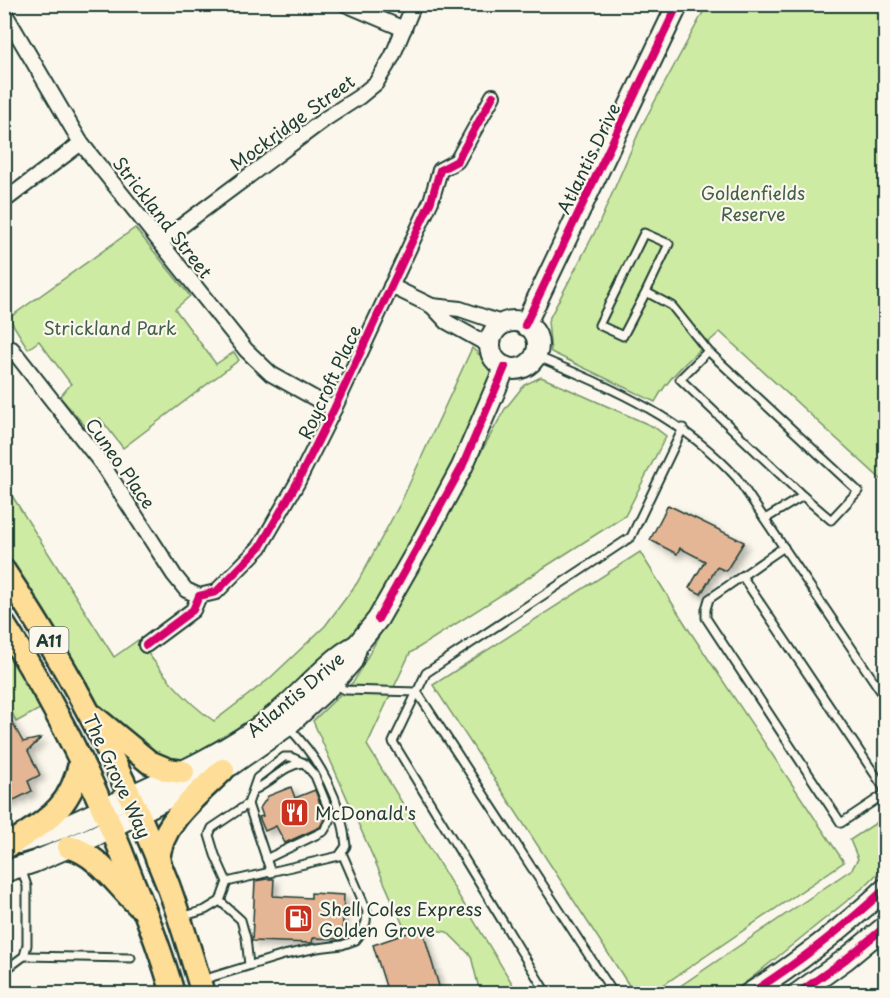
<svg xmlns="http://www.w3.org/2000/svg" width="890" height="998" font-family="'Playpen Sans',sans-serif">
<defs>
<filter id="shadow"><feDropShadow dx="4.5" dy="4.5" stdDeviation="3" flood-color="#0004"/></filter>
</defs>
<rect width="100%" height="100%" fill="#fbf7ec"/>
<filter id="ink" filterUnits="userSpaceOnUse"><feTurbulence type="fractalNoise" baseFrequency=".0167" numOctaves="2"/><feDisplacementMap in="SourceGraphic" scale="12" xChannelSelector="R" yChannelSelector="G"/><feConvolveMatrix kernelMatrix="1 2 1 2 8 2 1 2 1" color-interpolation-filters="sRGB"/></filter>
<g filter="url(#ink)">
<g fill="#cdeba2" stroke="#76946b" stroke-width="1.5">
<path d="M707,5H885V483L720,332C696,353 670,374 655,402L551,352L548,321L598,226L642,125Z"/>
<path d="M135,228L190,296L175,309L216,364L234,352L239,360L123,448L100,418L86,427L60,397L71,384L39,341L28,349L9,318Z"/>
<path d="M472,348L485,360L505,367L378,619L186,777L88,711L5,572L4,483L114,657L138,640C160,670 183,700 214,721L269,679L325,626L357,583L400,504Z"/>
<path d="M541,377L654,427L666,436L625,516L410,653L367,745L518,993H480L471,956L447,932L403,925L313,721L354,681L505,409L524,385Z"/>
<path d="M640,552L689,630L844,862L650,994L634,993L433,685Z"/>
<path d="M5,625L51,703L16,722L5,697Z"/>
<path d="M885,817V866L864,887L744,984L727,993H670L852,869L858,859L850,840Z"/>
</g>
<g fill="#e4b695" stroke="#1f3d34" stroke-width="1.5" filter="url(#shadow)">
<path d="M668,505L744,542L726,571L717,567L701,594L689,588L705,561L680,548L677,554L650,540Z"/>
<path d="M4,708L23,742L41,738L28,751L40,775L28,781L32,791L4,805Z"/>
<path d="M291,787L295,798L315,790L324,814V819L320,827L285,843L276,826L265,831L259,817L263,816L260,808L268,796Z"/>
<path d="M267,879H274L273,896L311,898V893L344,895L342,939L313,938L312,943L252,941L255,881Z"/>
<path d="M422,928L441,993H388L373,945Z"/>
</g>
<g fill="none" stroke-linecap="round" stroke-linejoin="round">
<defs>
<g id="lane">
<path d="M646,292L669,244L644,233L599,325L623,336L646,292L672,306L708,351L858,491L831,520L803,496"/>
<path d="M708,351L680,379L803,496L765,519"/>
<path d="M536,356C611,388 681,416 737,478L886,699"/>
<path d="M784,547L709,599L706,609V618L841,823L886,793"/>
<path d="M742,576L886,791"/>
<path d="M334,684L345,690L417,692"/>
<path d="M417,692L614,994"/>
<path d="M254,790C272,782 283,765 303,763"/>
<path d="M248,804L271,873"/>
<path d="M227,882L339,856L346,846C342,801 320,759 288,727"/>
<path d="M220,901L241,920L246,938L249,965"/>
<path d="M181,917L205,910L220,901L227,882L215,855L209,835L212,828L248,804L257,778L284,757H291L304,763L315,776L330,813V821L324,831L266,859"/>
<path d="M24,956L131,958"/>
<path d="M4,971L24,956L27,945V886L21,868"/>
<path d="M202,980L284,955L317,948L342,945L356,940L362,932L366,922L367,911L342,853"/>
<path d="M547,994L393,742L426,673L631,537L683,428"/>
</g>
<g id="street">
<path d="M345,4L404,29"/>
<path d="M4,12L81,143L246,350L271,374L334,409"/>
<path d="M4,201L81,143"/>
<path d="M160,242L325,119L359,97L376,83L392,57L414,4"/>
<path d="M391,286L432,306L460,309L504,324"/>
<path d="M432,306L447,322L490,346"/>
<path d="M12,349L102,464L174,575L186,590L199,596"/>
<path d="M146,645L193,610L199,596L216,592L260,547L297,483L334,409L431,201L440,170L457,161L493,96"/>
</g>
<g id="secondary">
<circle cx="514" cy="345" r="24"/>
<path d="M525,325L678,4"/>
<path d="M19,843C58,832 95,813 132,795C182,772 232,749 275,715C302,694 326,662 355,646"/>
<path d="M4,872L34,862L95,836L231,765L287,726L333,683L352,661L357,645L378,619L422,542L462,467L505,367"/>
<path d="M749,994C797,964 844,927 886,888"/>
<path d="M797,994L846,959L886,926"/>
</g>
<g id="primary">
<path d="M4,571C70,670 125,775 168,885C181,921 192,957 203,994"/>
<path d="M4,625C57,706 99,792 133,882C148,918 162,955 173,994"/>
<path d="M93,716L149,762L168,770L183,772"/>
<path d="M6,847C46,820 70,811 81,760"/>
<path d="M69,847C97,853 118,887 139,906"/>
<path d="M158,861C160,823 198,795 223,770"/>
</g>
</defs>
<use href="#lane" stroke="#1f3d34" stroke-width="11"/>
<use href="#street" stroke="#1f3d34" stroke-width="18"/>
<use href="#secondary" stroke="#1f3d34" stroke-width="24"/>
<use href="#primary" stroke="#1f3d34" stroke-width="27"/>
<use href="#lane" stroke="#fbf7ec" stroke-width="7"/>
<use href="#street" stroke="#fbf7ec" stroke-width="14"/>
<use href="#secondary" stroke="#fbf7ec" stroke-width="20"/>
<use href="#primary" stroke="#fedd96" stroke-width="22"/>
<defs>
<g id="cycleway">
<path d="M525,325L678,4"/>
<path d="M378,619L462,467L505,367"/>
<path d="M146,645L193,610L199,596L216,592L260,547L297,483L334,409L431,201L440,170L457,161L493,96"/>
<path d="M749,994C797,964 844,927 886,888"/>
<path d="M797,994L846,959L886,926"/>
</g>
</defs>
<use href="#cycleway" stroke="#fbf7ec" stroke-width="11"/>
<use href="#cycleway" stroke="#d6006c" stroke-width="8"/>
</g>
</g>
<defs>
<symbol id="restaurant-square" viewBox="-11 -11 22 22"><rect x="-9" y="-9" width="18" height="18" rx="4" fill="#c8321e" stroke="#fbf7ec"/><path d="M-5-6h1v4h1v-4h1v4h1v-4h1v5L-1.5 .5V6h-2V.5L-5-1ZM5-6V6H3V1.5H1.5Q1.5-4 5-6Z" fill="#fff"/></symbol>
<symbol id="fuel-square" viewBox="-11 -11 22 22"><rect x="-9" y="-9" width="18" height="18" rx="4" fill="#c8321e" stroke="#fbf7ec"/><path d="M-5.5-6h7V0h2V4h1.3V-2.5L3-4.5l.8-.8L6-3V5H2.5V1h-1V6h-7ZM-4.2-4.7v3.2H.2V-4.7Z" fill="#fff"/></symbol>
</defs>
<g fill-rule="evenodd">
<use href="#restaurant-square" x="278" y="796" width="33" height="33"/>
<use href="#fuel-square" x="282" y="902" width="33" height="33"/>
</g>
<g text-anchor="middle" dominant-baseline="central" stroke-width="4.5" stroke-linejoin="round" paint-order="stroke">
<rect fill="#fbf7ec" stroke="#61756b" stroke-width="1.5" x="29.5" y="627" width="39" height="26" rx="4.5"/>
<g font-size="16" font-weight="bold" fill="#1f3d34">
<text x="49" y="640">A11</text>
</g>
<g font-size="18" fill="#1f3d34" stroke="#fbf7ec">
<text transform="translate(292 122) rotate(-36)">Mockridge Street</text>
<text transform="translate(588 158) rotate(-64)">Atlantis Drive</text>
<text transform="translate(163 217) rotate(52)">Strickland Street</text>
<text transform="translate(329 382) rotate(-65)">Roycroft Place</text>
<text transform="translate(121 463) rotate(55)">Cuneo Place</text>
<text transform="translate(295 694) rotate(-40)">Atlantis Drive</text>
<text transform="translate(118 776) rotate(65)">The Grove Way</text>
</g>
<g font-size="18" fill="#42604a" stroke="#fbf7ec">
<text x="753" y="192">Goldenfields<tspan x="753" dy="21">Reserve</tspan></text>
<text x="110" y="327">Strickland Park</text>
</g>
<g font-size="18" fill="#1f3d34" stroke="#fbf7ec" text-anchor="start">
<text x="315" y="812">McDonald's</text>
<text x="319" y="908">Shell Coles Express<tspan x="319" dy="21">Golden Grove</tspan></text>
</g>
</g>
<rect width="890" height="998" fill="none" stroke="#fbf7ec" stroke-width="24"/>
<rect x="12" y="12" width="866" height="974" fill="none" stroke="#1f3d34" stroke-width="2" filter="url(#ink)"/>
</svg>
